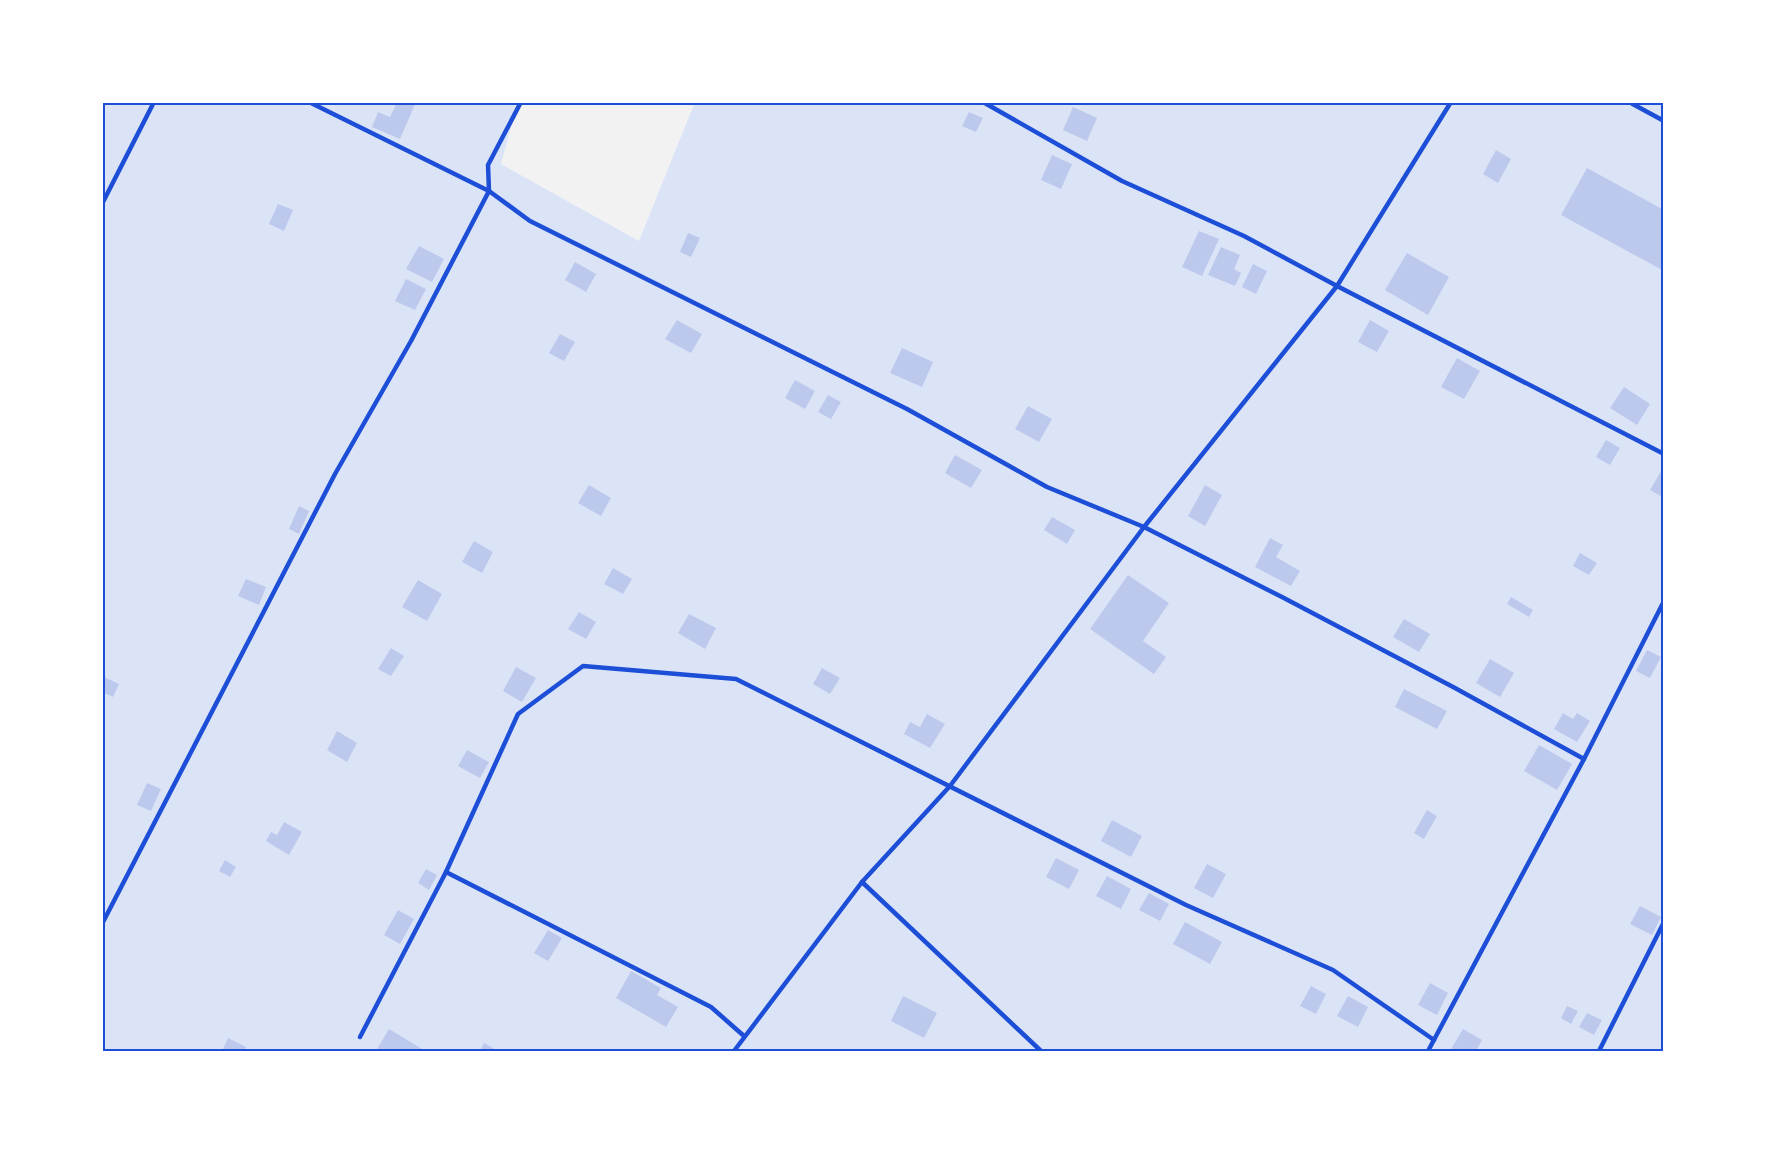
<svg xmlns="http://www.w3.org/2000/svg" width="1766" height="1153" font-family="Rubik,sans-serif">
<rect width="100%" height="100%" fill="#f2f2f2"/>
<path fill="#dbe4f7" d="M102,102H518L501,164L639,241L695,102H1664V1051H102Z"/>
<g fill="#bdc9ec">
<path d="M397,102H416L400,139L372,127L378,112L390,117Z"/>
<path d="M1073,107L1097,118L1087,141L1063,130Z"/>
<path d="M969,112L983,118L976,132L962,126Z"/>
<path d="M1496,150L1511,159L1498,183L1483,174Z"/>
<path d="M1052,155L1072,164L1061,189L1041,180Z"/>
<path d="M1587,168L1664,210V271L1561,215Z"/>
<path d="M278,204L293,210L284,231L269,224Z"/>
<path d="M1199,231L1219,239L1202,276L1182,267Z"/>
<path d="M688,233L700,238L691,257L680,252Z"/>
<path d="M419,246L444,259L432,282L406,269Z"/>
<path d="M1221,247L1240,255L1234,269L1241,273L1235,286L1208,275Z"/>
<path d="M1407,253L1449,277L1428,315L1385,290Z"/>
<path d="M575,262L596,274L586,292L565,280Z"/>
<path d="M1253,264L1267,271L1256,294L1242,287Z"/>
<path d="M406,279L426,289L415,310L395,301Z"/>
<path d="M677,320L702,334L691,353L665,339Z"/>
<path d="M1370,320L1389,331L1377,352L1358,342Z"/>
<path d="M560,334L575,342L564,361L549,353Z"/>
<path d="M902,348L933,362L922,387L890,373Z"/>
<path d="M1457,358L1480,371L1464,399L1441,387Z"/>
<path d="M795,380L815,391L805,409L785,398Z"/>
<path d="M1624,387L1650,404L1637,425L1610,408Z"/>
<path d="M828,395L841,402L831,419L818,412Z"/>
<path d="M1028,406L1052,419L1039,442L1015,429Z"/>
<path d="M1606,440L1620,448L1610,465L1596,457Z"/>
<path d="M955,455L982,470L971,488L945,473Z"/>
<path d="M1664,466V498L1650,490Z"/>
<path d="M589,485L611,498L601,516L578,503Z"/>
<path d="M1205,485L1222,495L1205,526L1188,516Z"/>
<path d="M299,506L309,511L299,534L289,529Z"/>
<path d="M1052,517L1075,530L1067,544L1044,530Z"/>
<path d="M1270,538L1283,545L1276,557L1300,571L1291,586L1255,567Z"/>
<path d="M474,541L493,552L482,573L462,562Z"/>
<path d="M1580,553L1597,563L1589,575L1573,566Z"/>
<path d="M613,568L632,579L623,594L604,584Z"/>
<path d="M1128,575L1169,603L1143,641L1166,657L1154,674L1090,629Z"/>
<path d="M246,579L266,587L259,605L238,596Z"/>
<path d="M418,580L442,594L427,621L402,607Z"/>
<path d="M1511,597L1533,610L1529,617L1507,604Z"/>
<path d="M579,612L596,622L586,639L568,629Z"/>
<path d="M689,614L716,628L705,649L678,633Z"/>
<path d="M1404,619L1430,634L1419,652L1393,637Z"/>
<path d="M391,648L404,656L391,676L378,669Z"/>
<path d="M1647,650L1661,657L1650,678L1636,671Z"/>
<path d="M1490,659L1514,673L1500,697L1476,683Z"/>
<path d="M516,667L536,678L522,702L503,691Z"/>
<path d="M822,668L840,678L830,694L813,684Z"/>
<path d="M102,676L119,684L113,697L102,692Z"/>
<path d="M1404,689L1447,711L1437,729L1395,707Z"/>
<path d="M1563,713L1573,719L1577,713L1590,721L1577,742L1554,729Z"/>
<path d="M927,714L945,724L930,748L904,734L910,722L920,727Z"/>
<path d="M337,731L357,743L347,762L327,750Z"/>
<path d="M1539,745L1572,764L1557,790L1524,771Z"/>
<path d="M467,750L489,762L480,778L458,766Z"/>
<path d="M147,783L161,789L151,811L137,805Z"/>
<path d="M1427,810L1437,816L1424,839L1414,833Z"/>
<path d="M1112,820L1142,836L1131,857L1101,841Z"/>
<path d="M284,822L302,832L289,855L266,841L271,832L277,835Z"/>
<path d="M1056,858L1079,870L1069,889L1046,877Z"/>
<path d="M225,860L236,867L230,877L219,871Z"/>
<path d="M1207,864L1226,874L1213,898L1194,888Z"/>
<path d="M426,869L437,875L429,890L418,883Z"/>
<path d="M1107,876L1131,889L1121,909L1096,896Z"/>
<path d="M1149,893L1169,904L1160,921L1139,910Z"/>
<path d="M1640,906L1661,917L1652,935L1630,924Z"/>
<path d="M398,910L414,919L400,944L384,935Z"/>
<path d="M1185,922L1222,942L1210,964L1173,944Z"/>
<path d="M548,930L562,938L548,961L534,953Z"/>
<path d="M631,971L661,988L657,995L678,1007L666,1027L616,998Z"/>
<path d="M1430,983L1448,993L1437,1015L1418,1005Z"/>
<path d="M1311,986L1326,994L1316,1014L1300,1006Z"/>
<path d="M903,996L937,1013L924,1038L891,1021Z"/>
<path d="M1348,996L1368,1007L1358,1027L1337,1016Z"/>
<path d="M1567,1006L1578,1011L1571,1024L1561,1018Z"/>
<path d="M1587,1013L1602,1020L1594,1035L1579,1027Z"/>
<path d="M389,1029L422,1049L421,1051H376Z"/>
<path d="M1463,1029L1482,1040L1476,1051H1450Z"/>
<path d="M228,1038L246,1047L244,1051H222Z"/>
<path d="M484,1043L498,1051H480Z"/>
</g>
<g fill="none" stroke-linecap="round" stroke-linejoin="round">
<g stroke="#1d4ed8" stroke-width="4.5">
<path d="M309,102L489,191L530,221L907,409L1047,487L1144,527L1282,597L1455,688L1584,759"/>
<path d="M983,102L1122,181L1244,236L1337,286L1664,454"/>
<path d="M1629,102L1664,121"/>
<path d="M102,204L154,102"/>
<path d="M446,872L711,1007L744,1036"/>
<path d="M862,882L1041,1051"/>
<path d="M102,924L335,474L411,341L489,191L488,165L521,102"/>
<path d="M360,1037L446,872L518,714L583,666L736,679L1186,905L1333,970L1434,1040"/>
<path d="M734,1051L862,882L950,786L1144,527L1337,286L1451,102"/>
<path d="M1428,1051L1584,759L1664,601"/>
<path d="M1599,1051L1664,922"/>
</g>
</g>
<rect width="1766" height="1153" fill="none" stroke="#ffffff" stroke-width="207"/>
<rect x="104" y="104" width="1558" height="946" fill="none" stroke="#1d4ed8" stroke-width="2"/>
</svg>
